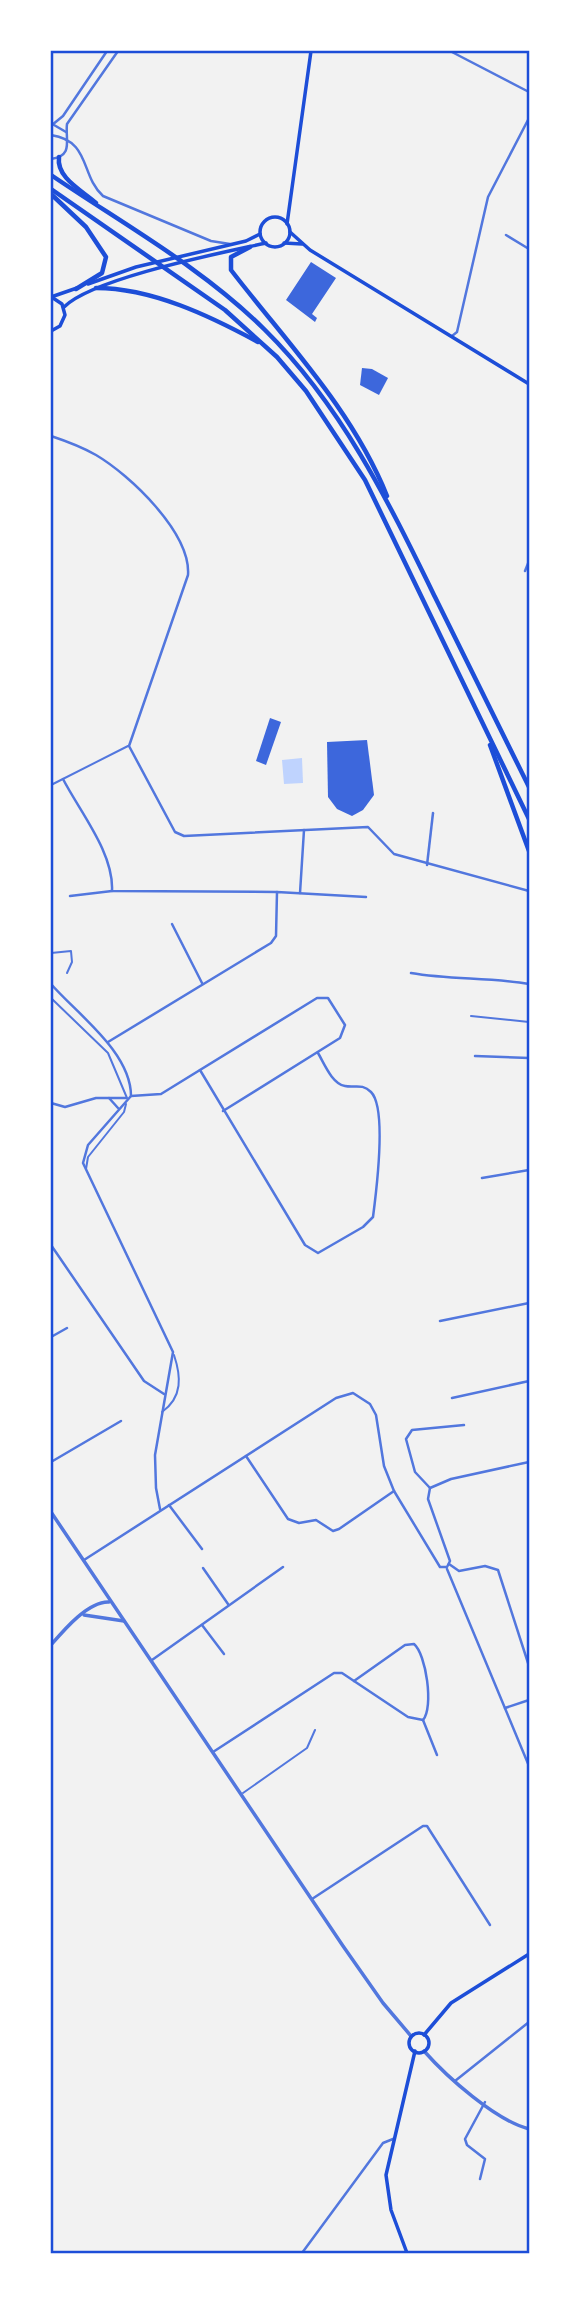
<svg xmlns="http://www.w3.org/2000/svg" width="580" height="2304" font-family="Poppins,sans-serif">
<rect width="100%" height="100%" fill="#f2f2f2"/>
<path fill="#bfd3fe" d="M302,758L303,783L284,784L282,760Z"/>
<g fill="#3d67dc">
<path d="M311,262L336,278L312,314L317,318L315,322L286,300Z"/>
<path d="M362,368L372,369L388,378L379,395L360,385Z"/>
<path d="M270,718L281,722L266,765L256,761Z"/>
<path d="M367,740L374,795L363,810L352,816L337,809L328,797L327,742Z"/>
</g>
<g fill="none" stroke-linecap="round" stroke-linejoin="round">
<g stroke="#5277de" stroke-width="2">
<path d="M51,785L128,746"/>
<path d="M51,953L71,951L72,962L67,973"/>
<path d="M51,998L108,1053L127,1098"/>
<path d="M471,1016L529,1022"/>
<path d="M86,1169L88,1157L124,1112L126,1104"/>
<path d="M162,1412C183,1397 181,1376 174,1355"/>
<path d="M243,1793L307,1748L315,1730"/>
</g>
<g stroke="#5277de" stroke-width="2.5">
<path d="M450,51L529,92"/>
<path d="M52,125L63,116L107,51"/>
<path d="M54,125L66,132"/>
<path d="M51,135C91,141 80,175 103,196L211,241L230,244"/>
<path d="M51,159C74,156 65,140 67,124L118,51"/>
<path d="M506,235L529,249"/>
<path d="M452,336L457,332L488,197L529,118"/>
<path d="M51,436C66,441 82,447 96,455C130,475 191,533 188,575L129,746L175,832L184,836L368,827L394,854L529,891"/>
<path d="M525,571L529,561"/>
<path d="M63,779C80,812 114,853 112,891L277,892"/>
<path d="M427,865L433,813"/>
<path d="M300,893L304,830"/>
<path d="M70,896L112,891"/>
<path d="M172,924L202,983"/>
<path d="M411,973C451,980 489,977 529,984"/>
<path d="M51,984C77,1014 131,1052 131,1096L88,1145L83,1163L173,1352L155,1455L156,1488L160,1509"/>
<path d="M108,1042L271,943L276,936L277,892L366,897"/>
<path d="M475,1056L529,1058"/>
<path d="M200,1070L305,1245L318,1253L363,1227L373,1217C376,1194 387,1108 371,1092C362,1083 355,1088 345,1086C332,1084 324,1063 318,1053"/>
<path d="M131,1096L161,1094L317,998H328L345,1025L340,1038L223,1111"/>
<path d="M109,1098L118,1108"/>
<path d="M51,1103L65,1107L96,1098H126"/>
<path d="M482,1178L529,1170"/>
<path d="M51,1245L144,1381L164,1394"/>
<path d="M440,1321L529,1303"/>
<path d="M51,1337L67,1328"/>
<path d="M452,1398L529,1381"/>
<path d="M246,1456L288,1519L299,1523L316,1520L333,1531L339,1529L394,1491"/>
<path d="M51,1462L121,1421"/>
<path d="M430,1488L415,1472L406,1439L412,1430L464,1425"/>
<path d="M169,1505L202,1549"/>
<path d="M84,1560L336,1398L353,1393L370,1404L376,1415L384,1466L394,1491L440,1567H447L450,1561L428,1499L430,1488L451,1479L529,1462"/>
<path d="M449,1564L459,1571L485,1566L498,1570L529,1666"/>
<path d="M203,1568L228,1604"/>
<path d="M447,1569L529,1766"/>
<path d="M202,1625L224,1654"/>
<path d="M152,1660L283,1567"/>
<path d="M354,1681L405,1645L414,1644C426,1654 434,1707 423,1720"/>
<path d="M505,1708L529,1700"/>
<path d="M423,1720L437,1755"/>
<path d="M213,1752L334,1673H342L408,1717L423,1720"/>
<path d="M312,1899L423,1826H427L490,1925"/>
<path d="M455,2081L529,2022"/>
<path d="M480,2179L485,2159L467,2145L465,2139L485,2102"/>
<path d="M302,2253L383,2143L393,2139"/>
</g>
<g stroke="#5277de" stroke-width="3.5">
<path d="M51,1512L343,1946L383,2003L411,2036"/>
<path d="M84,1615L124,1621"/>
<path d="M51,1645C63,1631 88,1601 109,1602"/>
<path d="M424,2051C447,2077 495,2120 529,2129"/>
</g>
<g stroke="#1d4ed8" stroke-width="3.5">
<circle cx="275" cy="232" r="15"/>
<path d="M287,224L311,51"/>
<path d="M290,232L310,250L529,384"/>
<path d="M284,243L302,244"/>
<path d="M88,284L136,267L246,241L260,234"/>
<path d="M51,297L77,288"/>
<path d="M64,307C93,278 221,253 266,243"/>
<path d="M51,331L60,326L65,315L62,304L53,298"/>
<circle cx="419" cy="2043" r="10"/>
<path d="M424,2035L451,2003L529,1954"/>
<path d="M407,2253L391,2210L386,2175L415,2051"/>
</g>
<g stroke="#1d4ed8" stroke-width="4.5">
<path d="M59,157C56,178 83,191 96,203"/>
<path d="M51,175C123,224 203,268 265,330C342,406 388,501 435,597C466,660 498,724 529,787"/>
<path d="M51,189L225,310L277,357L306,391L365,480L529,819"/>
<path d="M51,194L86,227L106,257L102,273L76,289"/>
<path d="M250,247L231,257V270C287,343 352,409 387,496"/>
<path d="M96,288C152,288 210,316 258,342"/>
<path d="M490,745L529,851"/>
</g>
</g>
<rect width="580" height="2304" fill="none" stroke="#ffffff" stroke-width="105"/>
<rect x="52" y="52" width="476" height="2200" fill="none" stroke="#1d4ed8" stroke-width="2.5"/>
</svg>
